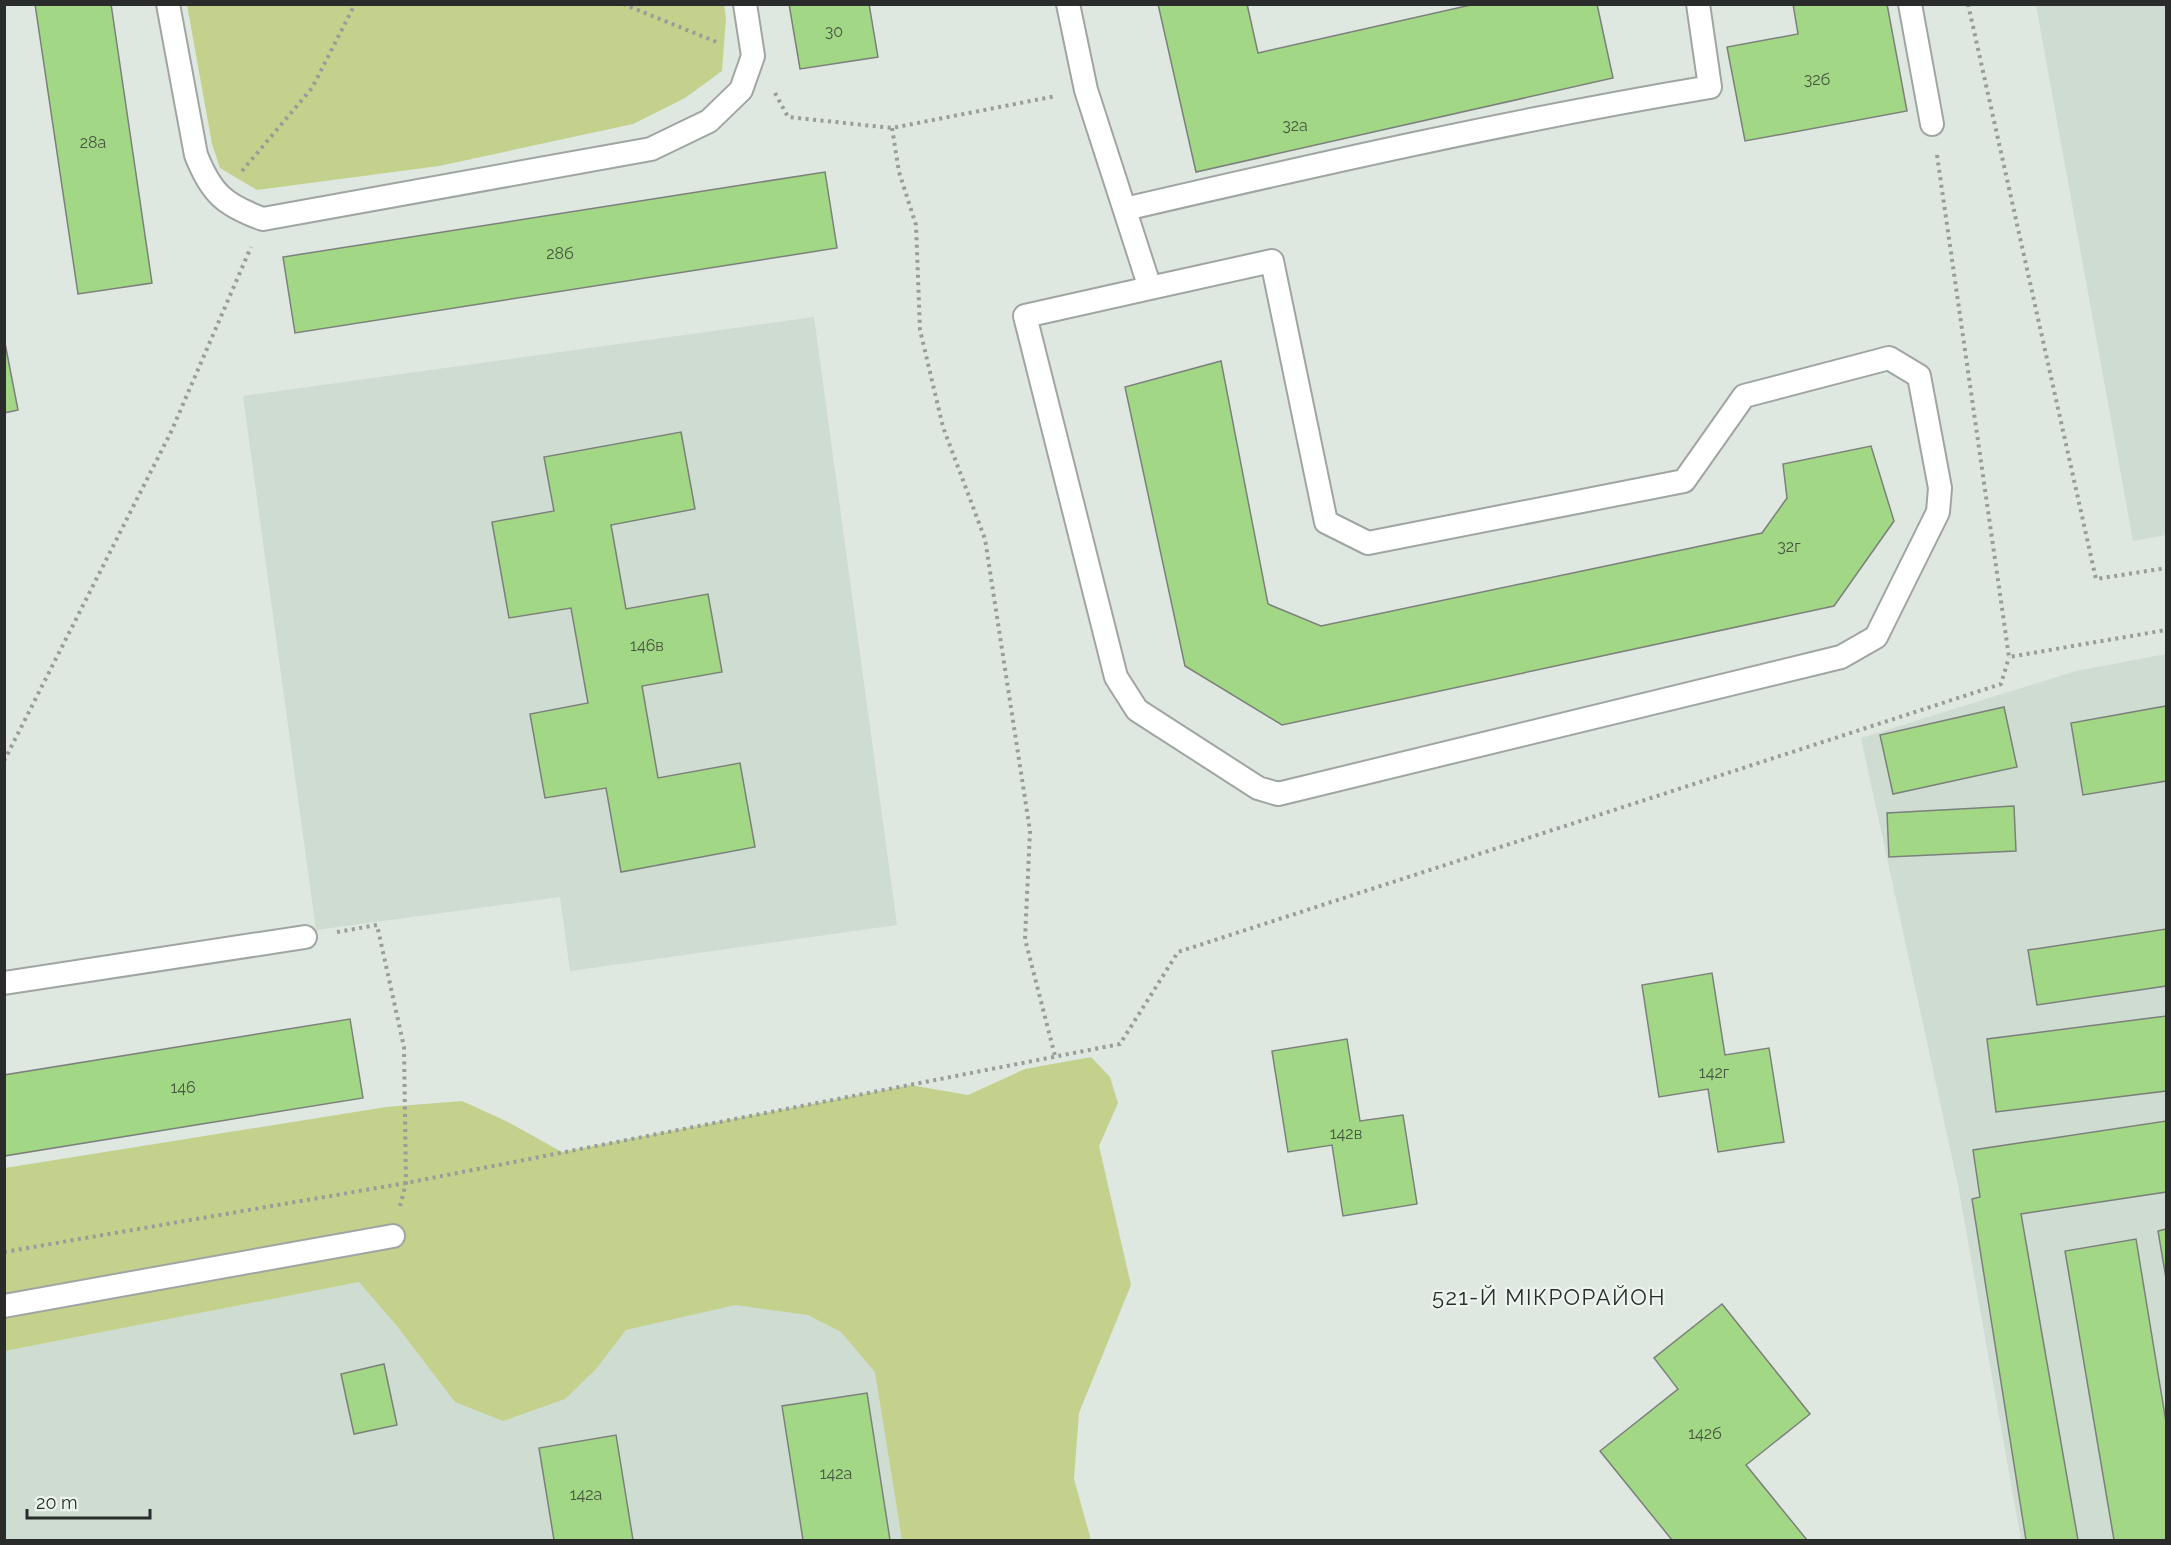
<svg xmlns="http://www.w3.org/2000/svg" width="2171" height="1545" font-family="Raleway,sans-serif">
<rect width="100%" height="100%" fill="#dfe7e1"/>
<g fill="#cedcd1">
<path d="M2036,5H2166V535L2133,541Z"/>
<path d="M814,317L897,925L570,971L560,897L316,930L243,396Z"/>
<path d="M2166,654V1540H2021L1958,1185L1861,738L2076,671Z"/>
<path d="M952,1166L1029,1540H5V1351Z"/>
</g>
<g fill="#c4d18d">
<path d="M724,5L726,18L722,71L685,98L633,124L439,166L257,190L220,168L212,144L187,5Z"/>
<path d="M1091,1057L1110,1077L1118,1103L1099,1146L1131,1285L1079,1413L1074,1479L1091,1540H902L875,1372L841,1332L808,1315L735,1305L626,1330L596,1369L565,1399L503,1421L455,1402L397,1326L359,1282L5,1351V1168L386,1107L462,1101L506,1121L562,1152L910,1085L968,1095L1025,1069Z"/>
</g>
<g fill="#a2d785" stroke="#7c807a" stroke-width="1.5">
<path d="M35,4H111L152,283L78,294Z"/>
<path d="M789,4H869L878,57L800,69Z"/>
<path d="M1158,4H1247L1258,53L1475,4H1597L1613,78L1196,172Z"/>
<path d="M1793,4H1887L1907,111L1745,141L1727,47L1798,34Z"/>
<path d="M825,172L837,248L295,333L283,257Z"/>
<path d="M4,338L18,410L4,413Z"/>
<path d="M1221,361L1268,604L1321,626L1762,533L1787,498L1783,464L1871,446L1894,521L1834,606L1282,725L1185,666L1125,387Z"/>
<path d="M681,432L695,509L611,525L626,609L708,594L722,672L642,686L658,778L740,763L755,847L621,872L606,788L545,798L530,714L588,703L571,608L509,618L492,522L554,511L544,457Z"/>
<path d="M2166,706V781L2083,795L2071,723Z"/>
<path d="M2004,707L2017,767L1893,794L1880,735Z"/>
<path d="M2014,806L2016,851L1889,857L1887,813Z"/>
<path d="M2166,929V986L2037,1005L2028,950Z"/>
<path d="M1712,973L1725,1055L1769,1048L1784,1142L1718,1152L1708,1089L1659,1097L1642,985Z"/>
<path d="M2166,1016V1091L1996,1112L1987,1039Z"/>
<path d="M350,1019L363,1098L4,1156V1075Z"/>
<path d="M1347,1039L1360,1121L1403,1115L1417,1204L1343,1216L1332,1145L1288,1152L1272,1051Z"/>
<path d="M2166,1121V1192L2021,1214L2078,1540H2026L1972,1199L1980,1197L1973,1150Z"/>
<path d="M2166,1229V1278L2158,1231Z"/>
<path d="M2136,1239L2166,1422V1540H2114L2065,1251Z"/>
<path d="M1722,1304L1810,1414L1746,1465L1807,1540H1672L1600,1451L1678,1389L1654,1358Z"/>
<path d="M384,1364L397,1425L354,1434L341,1374Z"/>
<path d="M867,1393L890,1540H803L782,1406Z"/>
<path d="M616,1435L633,1540H554L539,1448Z"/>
</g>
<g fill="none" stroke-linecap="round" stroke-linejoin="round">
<defs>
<g id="lane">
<path d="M168,4L196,155C211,193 224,205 263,219L651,149L709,121L741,90L753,56L745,4"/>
<path d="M1068,4L1086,90L1150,288L1025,316L1116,677L1137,710L1258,788L1278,794L1841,657L1876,637L1938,512L1940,488L1919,376L1889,358L1744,396L1684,481L1368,543L1326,522L1272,261L1150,288"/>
<path d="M1910,4L1932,124"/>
<path d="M1125,209C1319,164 1513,120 1710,87L1698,4"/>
<path d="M4,983L305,937"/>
<path d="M4,1306L393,1236"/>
</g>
</defs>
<use href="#lane" stroke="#9fa6a1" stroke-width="26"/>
<g stroke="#979d99" stroke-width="4" stroke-dasharray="3 4.5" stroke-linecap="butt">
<path d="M623,4L719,43"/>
<path d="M1968,4L2096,579L2166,568"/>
<path d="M775,93L788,117L892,128L1056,96"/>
<path d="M892,128L899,172L916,225L920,330L943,427L985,539L1030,831L1025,939L1055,1056"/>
<path d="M1937,155L2009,657L2166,630"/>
<path d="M242,171L312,88L355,4"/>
<path d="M4,761L171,432L251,247"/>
<path d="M337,932L377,925L404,1047L406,1183L400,1206"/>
<path d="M4,1252L406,1183L1120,1044L1178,952L2001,684L2009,657"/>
</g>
<use href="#lane" stroke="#fff" stroke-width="22"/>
</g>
<g text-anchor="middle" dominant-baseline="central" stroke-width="4.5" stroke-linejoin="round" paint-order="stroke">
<g font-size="16" fill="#475741">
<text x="834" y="31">30</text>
<text x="1817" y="79">32б</text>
<text x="1295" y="125">32а</text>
<text x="93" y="142">28а</text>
<text x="560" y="253">28б</text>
<text x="1789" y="546">32г</text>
<text x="647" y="645">146в</text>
<text x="1714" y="1072">142г</text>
<text x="183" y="1087">146</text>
<text x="1346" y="1133">142в</text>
<text x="1705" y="1433">142б</text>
<text x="836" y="1473">142а</text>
<text x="586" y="1494">142а</text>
</g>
<g font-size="22" letter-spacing="1.5" fill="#292c2a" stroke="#ecf4ee">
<text x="1549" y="1297">521-Й МІКРОРАЙОН</text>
</g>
</g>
<rect width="2171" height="1545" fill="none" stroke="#292c2a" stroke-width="12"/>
<path d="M27 1509v9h123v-9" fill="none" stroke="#292c2a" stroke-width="3"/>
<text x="36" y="1509" font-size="18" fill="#292c2a" stroke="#ecf4ee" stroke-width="4.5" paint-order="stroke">20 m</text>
</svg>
